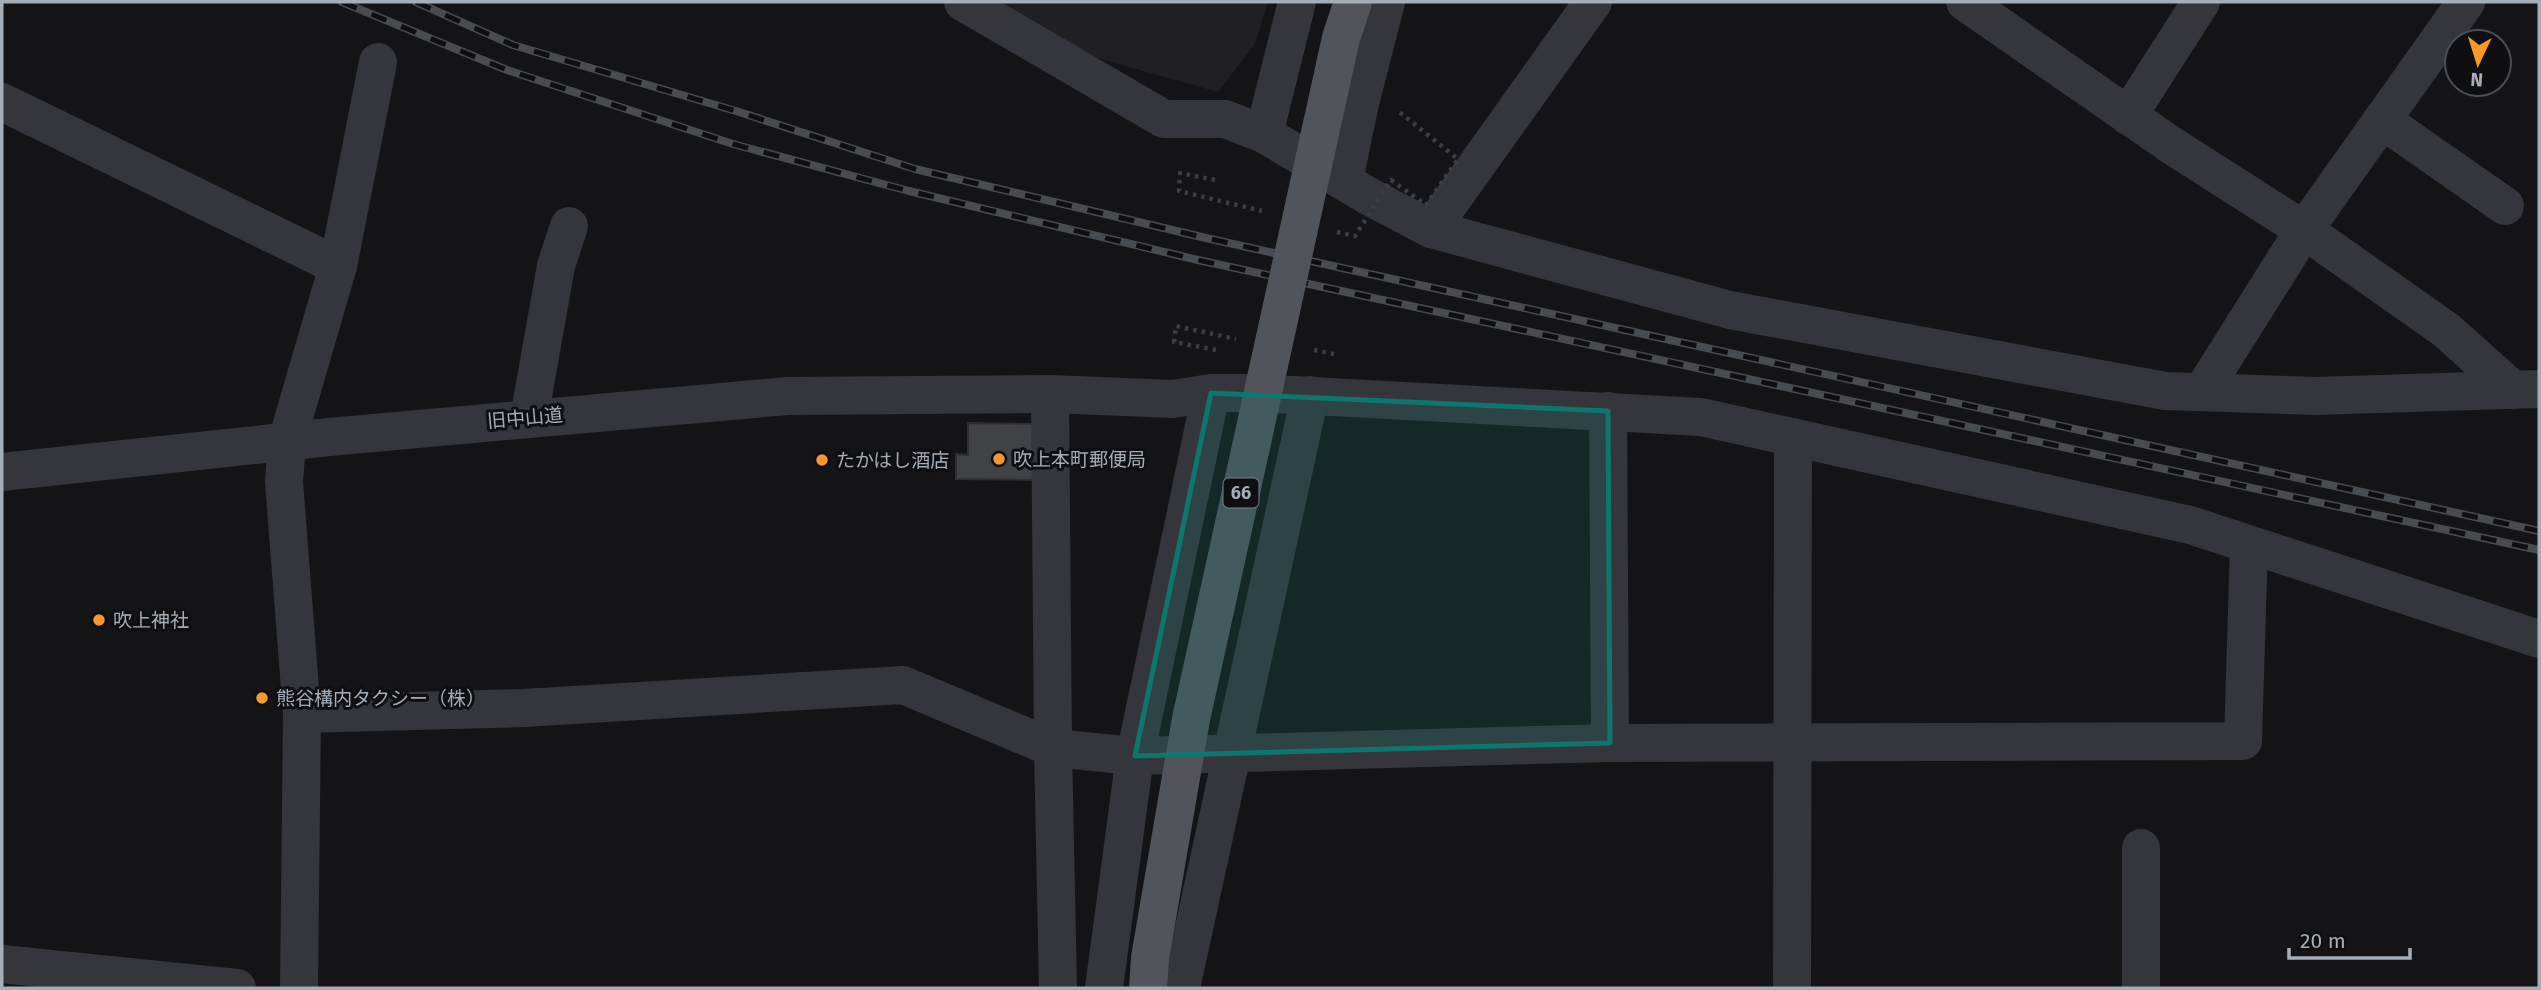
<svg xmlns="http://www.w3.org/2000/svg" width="2541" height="990" font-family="'Fira Sans','Noto Sans JP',sans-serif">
<rect width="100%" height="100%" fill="#141416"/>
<path fill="#202023" d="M998,2H1268L1255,44L1218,92L1090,56Z"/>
<path fill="#404246" stroke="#2e2e32" stroke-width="2" d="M968,423L1043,424L1042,480L956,479V454L968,455Z"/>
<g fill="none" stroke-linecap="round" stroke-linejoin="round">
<g stroke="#3b3e42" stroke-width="4.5" stroke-dasharray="3.5 5" stroke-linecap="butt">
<path d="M1215,180L1180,173L1179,191L1262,211"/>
<path d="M1216,350L1174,342L1176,326L1236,339"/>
<path d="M1314,350L1339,355"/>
</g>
<g stroke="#35363b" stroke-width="38">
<path d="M963,2L1164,119H1225L1264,134L1370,197L1431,229L1730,310L2165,391L2315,396L2539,389"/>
<path d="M1965,2L2171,145L2304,230L2446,330L2513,390"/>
<path d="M2,102L338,266"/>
<path d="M2128,116L2201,2"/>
<path d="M2382,120L2505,206"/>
<path d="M1264,134L1297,2"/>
<path d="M1344,181L1360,103L1386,2"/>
<path d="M1431,229L1593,2"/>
<path d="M2202,392L2304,230L2466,2"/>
<path d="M1050,394L1053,748L1058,988"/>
<path d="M1608,411L1610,743"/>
<path d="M529,418L556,266L569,226"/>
<path d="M2,472L329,437L787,396L1050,394L1173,399L1211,393H1257L1701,417L2190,525L2539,639"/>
<path d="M302,714L524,708L903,685L1053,748L1135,756L1610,743L2243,741L2249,545"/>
<path d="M2,964L237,988"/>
<path d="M299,988L302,714L284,482L287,441L338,266L378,62"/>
<path d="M1104,988L1135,756L1211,393"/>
<path d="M1181,988L1310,395"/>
<path d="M1792,988L1793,437"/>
<path d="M2141,988V848"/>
</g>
<defs>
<g id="rail">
<path d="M342,2L507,70L733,144L909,191L1198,260L2539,550"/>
<path d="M416,2L513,45L736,111L915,169L1206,238L2539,531"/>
</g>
</defs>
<use href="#rail" stroke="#484b50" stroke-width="8"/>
<use href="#rail" stroke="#0f0f11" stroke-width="5" stroke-dasharray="16" stroke-linecap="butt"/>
<path stroke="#3b3e42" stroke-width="4.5" stroke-dasharray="3.5 5" stroke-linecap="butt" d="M1337,232L1355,236L1391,180L1426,205L1458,159L1398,111"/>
<path stroke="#51545a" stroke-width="38" d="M1148,988L1150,958L1191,719L1341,38L1353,2"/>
</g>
<path fill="#0f766e" fill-opacity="0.2" stroke="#0f766e" stroke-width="5" stroke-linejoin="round" d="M1211,393L1608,411L1610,743L1135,756Z"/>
<g fill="#f5992d" stroke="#0f0f11" stroke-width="2.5">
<circle cx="999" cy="459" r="7"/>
<circle cx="822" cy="460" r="7"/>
<circle cx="99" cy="620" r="7"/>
<circle cx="262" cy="698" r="7"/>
</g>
<g text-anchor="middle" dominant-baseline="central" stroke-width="6" stroke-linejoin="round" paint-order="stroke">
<rect fill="#0f0f11" stroke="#787e84" stroke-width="2" x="1223.5" y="478.5" width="35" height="29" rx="5"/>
<g font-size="18" font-weight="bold" fill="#a5adb6">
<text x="1241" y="493">66</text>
</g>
<g font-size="19" fill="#a5adb6" stroke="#0f0f11">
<text transform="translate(525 418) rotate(-5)">旧中山道</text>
</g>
<g font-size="19" fill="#a5adb6" stroke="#0f0f11" text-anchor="start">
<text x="1013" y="459">吹上本町郵便局</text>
<text x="836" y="460">たかはし酒店</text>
<text x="113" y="620">吹上神社</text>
<text x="276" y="698">熊谷構内タクシー（株）</text>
</g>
</g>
<rect width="2541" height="990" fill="none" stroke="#a5adb6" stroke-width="7"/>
<g transform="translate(2478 63) rotate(184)"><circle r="33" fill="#0f0f11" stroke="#4b4e53" stroke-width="2"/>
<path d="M0-5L12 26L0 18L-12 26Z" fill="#f5992d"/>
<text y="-10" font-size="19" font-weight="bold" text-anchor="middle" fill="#a5adb6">N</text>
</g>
<path d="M2289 948v10h121v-10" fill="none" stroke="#a5adb6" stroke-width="3.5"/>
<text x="2300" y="948" font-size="21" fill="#a5adb6" stroke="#0f0f11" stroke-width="5" paint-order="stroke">20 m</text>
</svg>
